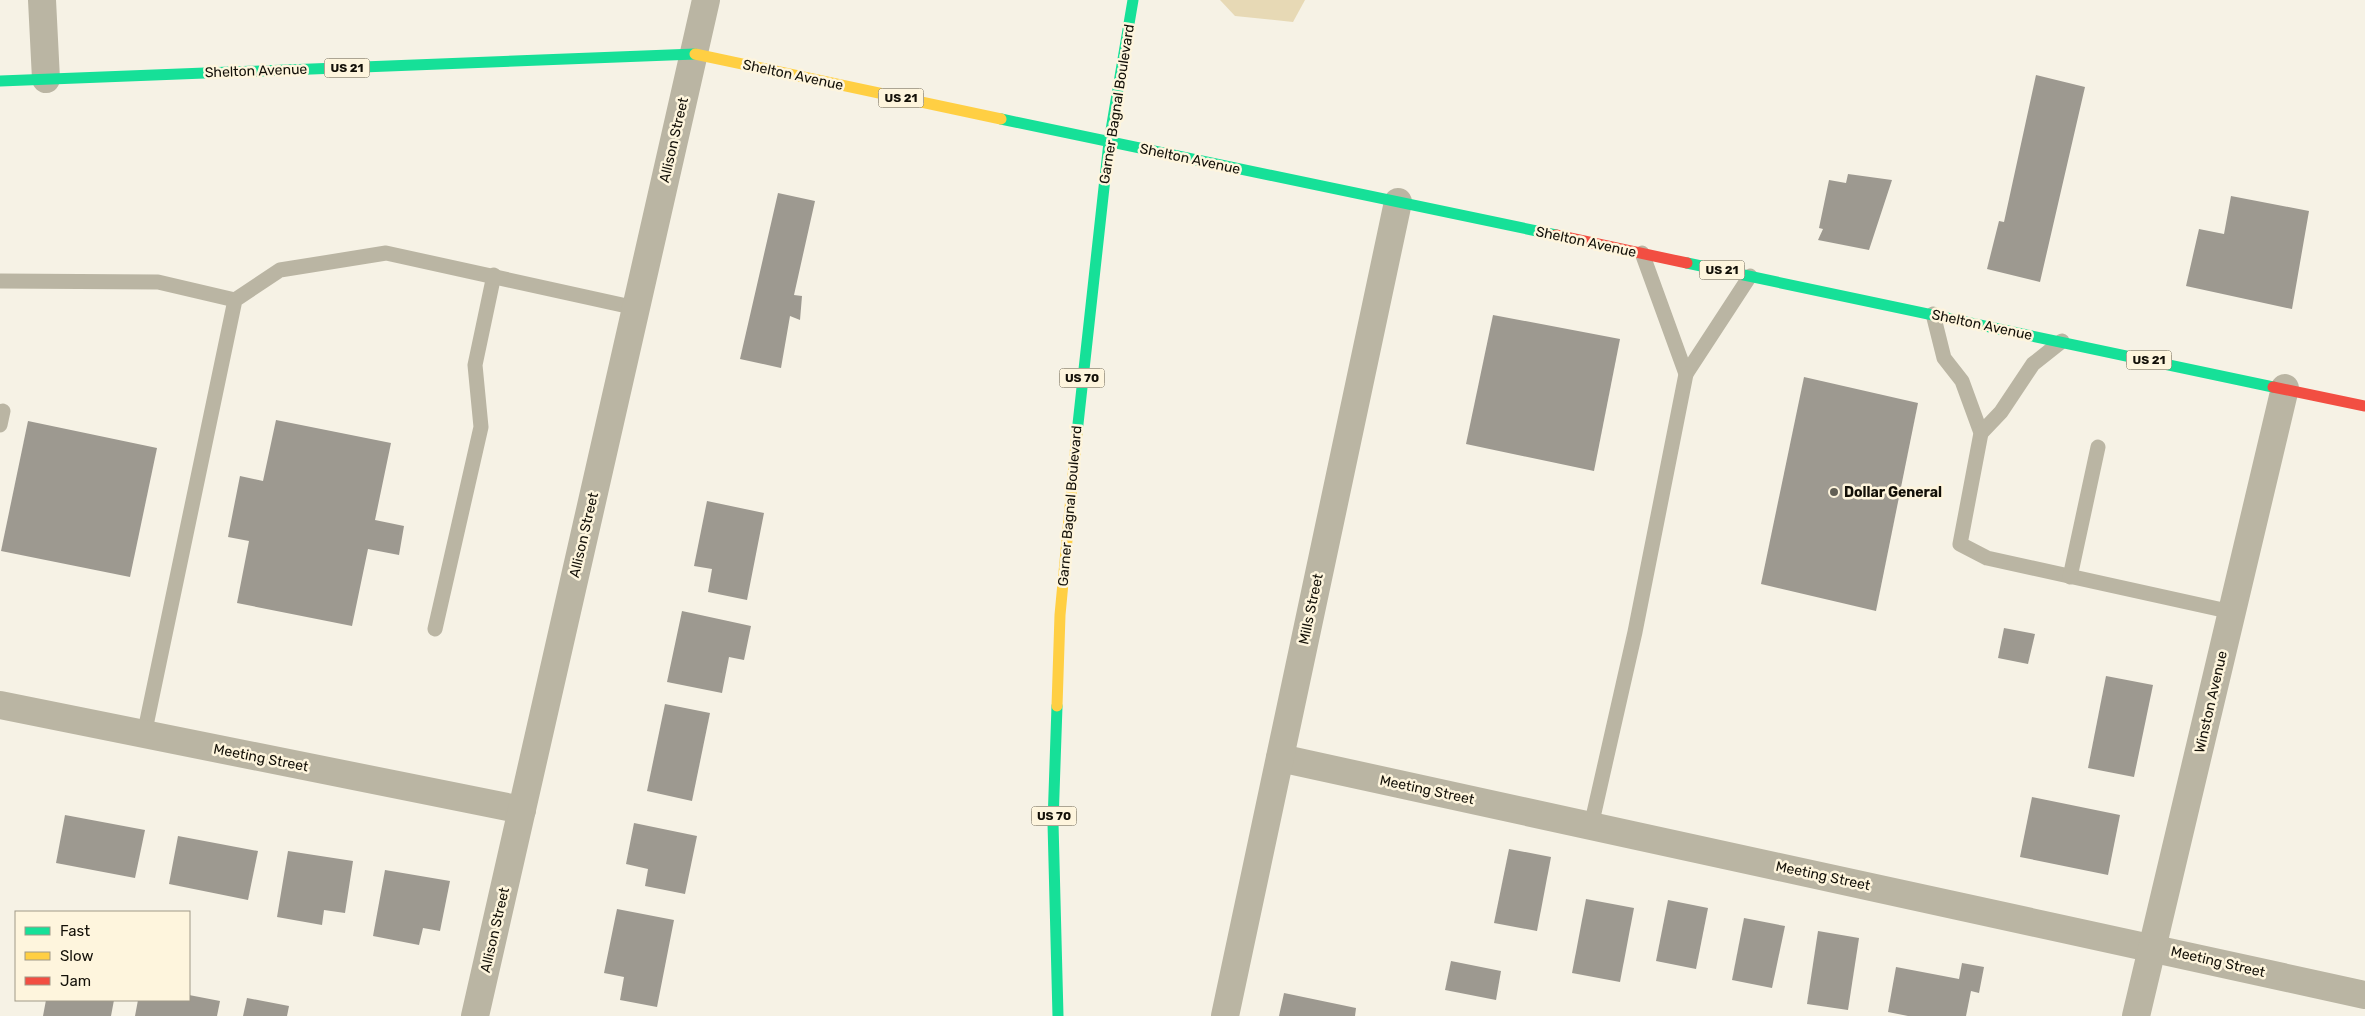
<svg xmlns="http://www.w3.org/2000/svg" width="2365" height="1016" font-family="Rubik,sans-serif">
<rect width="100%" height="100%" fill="#f6f2e5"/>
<path fill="#e7d9b5" d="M1220,0H1305L1293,22L1235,16Z"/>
<g fill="#9d9990">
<path d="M2036,75L2085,87L2040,282L1987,269L1999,221L2004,222Z"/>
<path d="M1848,174L1892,180L1869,250L1818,240L1823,229L1819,228L1829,180L1846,183Z"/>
<path d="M778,193L815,201L794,295L802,296L800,320L790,316L781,368L740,359Z"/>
<path d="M2231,196L2309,211L2292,309L2186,286L2199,229L2224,234Z"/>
<path d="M1493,315L1620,339L1594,471L1466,444Z"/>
<path d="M1804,377L1918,403L1876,611L1761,584Z"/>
<path d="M276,420L391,443L375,520L404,526L399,555L368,549L352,626L237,603L249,541L228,537L240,476L263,481Z"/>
<path d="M28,421L157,448L130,577L1,551Z"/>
<path d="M707,501L764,513L747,600L708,592L712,569L694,566Z"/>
<path d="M682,611L751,626L744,660L729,657L722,693L667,682Z"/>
<path d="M2004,628L2035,634L2028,664L1998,658Z"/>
<path d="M2106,676L2153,685L2134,777L2088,768Z"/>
<path d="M665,704L710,713L692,801L647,791Z"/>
<path d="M2032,797L2120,815L2108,875L2020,857Z"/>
<path d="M65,815L145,830L135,878L56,863Z"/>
<path d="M634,823L697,836L685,894L645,886L648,869L626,864Z"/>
<path d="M178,836L258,851L248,900L169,884Z"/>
<path d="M1509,849L1551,857L1537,931L1494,923Z"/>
<path d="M288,851L353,861L345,913L324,910L322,925L277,917Z"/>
<path d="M385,870L450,881L440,931L423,928L419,945L373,936Z"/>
<path d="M1586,899L1634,908L1620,982L1572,973Z"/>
<path d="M1668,900L1708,908L1696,969L1656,961Z"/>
<path d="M617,909L674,920L657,1007L620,1000L624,977L604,973Z"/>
<path d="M1744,918L1785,926L1772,988L1732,980Z"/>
<path d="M1818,931L1859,938L1848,1010L1807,1004Z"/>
<path d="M1451,961L1501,971L1496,1000L1445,990Z"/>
<path d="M1962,963L1984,967L1979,993L1971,991L1966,1016H1908L1888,1012L1896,967L1959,979Z"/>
<path d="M1284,993L1356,1008L1355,1016H1279Z"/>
<path d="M189,995L220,1001L217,1016H135L138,1000H189Z"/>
<path d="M247,998L289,1006L287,1016H243Z"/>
<path d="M46,1000H114L111,1016H43Z"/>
</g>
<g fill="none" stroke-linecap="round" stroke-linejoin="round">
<g stroke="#bab5a3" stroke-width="15">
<path d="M1642,253L1686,374L1750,276"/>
<path d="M0,281L158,282L235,300"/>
<path d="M1933,314L1944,358L1962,381L1981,433L1960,544L1987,558L2232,612"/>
<path d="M0,425L3,411"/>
<path d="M1981,433L2001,412L2033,364L2062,341"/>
<path d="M2070,577L2098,447"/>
<path d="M435,629L481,427L475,365L494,275"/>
<path d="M144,735L235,300L280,270L386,253L636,308"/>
<path d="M1591,826L1635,632L1686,374"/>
</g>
<g stroke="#bab5a3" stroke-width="28">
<path d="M42,0L46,79"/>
<path d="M0,705L522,810"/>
<path d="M1280,758L2365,995"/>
<path d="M475,1016L706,0"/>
<path d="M1225,1016L1398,202"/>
<path d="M2136,1016L2285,388"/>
</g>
<g stroke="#16e098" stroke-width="11">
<path d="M0,81L695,54"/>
<path d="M1001,119L1556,235"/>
<path d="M1687,263L2273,387"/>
<path d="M1077,433L1109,142L1133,0"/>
<path d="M1057,706L1053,823L1058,1016"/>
</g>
<g stroke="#ffcf43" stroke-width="11">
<path d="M695,54L1001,119"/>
<path d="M1057,706L1060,615L1077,433"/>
</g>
<g stroke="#f24e42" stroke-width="11">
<path d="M1556,235L1687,263"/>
<path d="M2273,387L2365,406"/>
</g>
</g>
<circle fill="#625f55" stroke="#fef5dd" stroke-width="2" cx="1834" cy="492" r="5"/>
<g text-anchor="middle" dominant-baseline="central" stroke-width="5" stroke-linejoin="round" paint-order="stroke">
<g fill="#fef5dd" stroke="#5a5548" stroke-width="1">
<rect x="324.5" y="58.5" width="45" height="19" rx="4"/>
<rect x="878.5" y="88.5" width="45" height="19" rx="4"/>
<rect x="1699.5" y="260.5" width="45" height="19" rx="4"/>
<rect x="2126.5" y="350.5" width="45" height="19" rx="4"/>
<rect x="1059.5" y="368.5" width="45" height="19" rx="4"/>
<rect x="1031.5" y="806.5" width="45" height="19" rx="4"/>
</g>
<g font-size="12" font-weight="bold" fill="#131008">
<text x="347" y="68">US 21</text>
<text x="901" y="98">US 21</text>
<text x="1722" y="270">US 21</text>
<text x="2149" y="360">US 21</text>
<text x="1082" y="378">US 70</text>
<text x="1054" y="816">US 70</text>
</g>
<g font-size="14" fill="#131008" stroke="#fef5dd">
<text transform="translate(256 71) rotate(-2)">Shelton Avenue</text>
<text transform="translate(793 75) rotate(12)">Shelton Avenue</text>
<text transform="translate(1117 104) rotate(-81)">Garner Bagnal Boulevard</text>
<text transform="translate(674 140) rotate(-77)">Allison Street</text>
<text transform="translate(1190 159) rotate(12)">Shelton Avenue</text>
<text transform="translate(1586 242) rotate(12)">Shelton Avenue</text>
<text transform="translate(1982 325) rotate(12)">Shelton Avenue</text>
<text transform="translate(1070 506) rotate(-85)">Garner Bagnal Boulevard</text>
<text transform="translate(584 535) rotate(-77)">Allison Street</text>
<text transform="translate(1311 609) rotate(-78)">Mills Street</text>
<text transform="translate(2211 702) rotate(-77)">Winston Avenue</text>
<text transform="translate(261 758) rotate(11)">Meeting Street</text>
<text transform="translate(1427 790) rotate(12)">Meeting Street</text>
<text transform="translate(1823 876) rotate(12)">Meeting Street</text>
<text transform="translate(495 930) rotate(-77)">Allison Street</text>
<text transform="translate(2218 962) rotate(13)">Meeting Street</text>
</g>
<g font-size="14" font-weight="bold" fill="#131008" stroke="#fef5dd" text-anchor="start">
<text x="1844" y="492">Dollar General</text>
</g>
</g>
<rect x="15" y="911" width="175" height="90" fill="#fef5dd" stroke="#a09988"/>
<rect x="25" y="927" width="25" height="8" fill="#16e098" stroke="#a09988"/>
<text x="60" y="936" font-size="15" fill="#131008">Fast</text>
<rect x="25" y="952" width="25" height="8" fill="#ffcf43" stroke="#a09988"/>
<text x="60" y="961" font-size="15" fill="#131008">Slow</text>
<rect x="25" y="977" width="25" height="8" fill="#f24e42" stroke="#a09988"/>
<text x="60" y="986" font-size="15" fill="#131008">Jam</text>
</svg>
